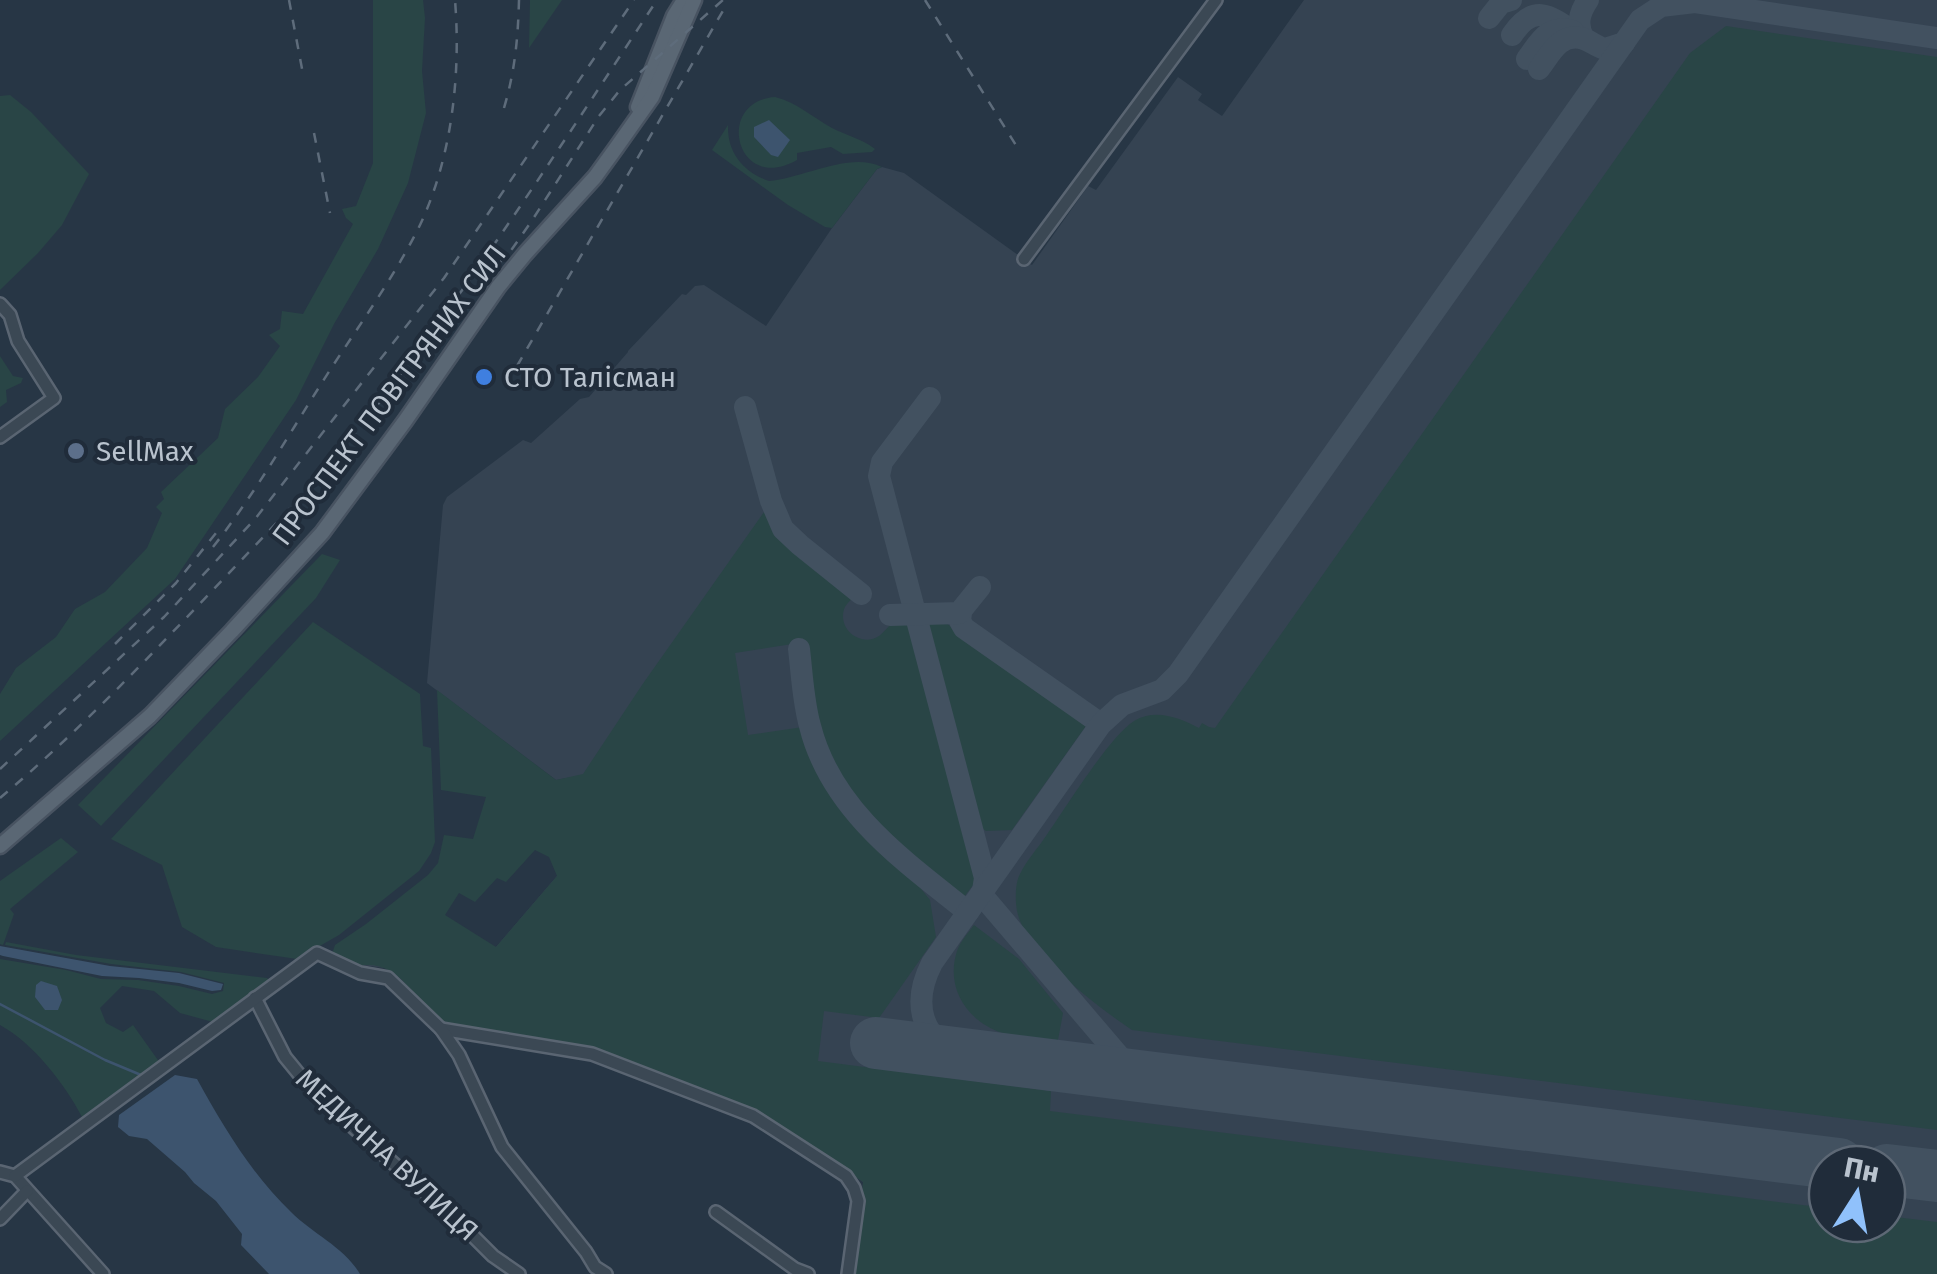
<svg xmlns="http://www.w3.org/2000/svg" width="1937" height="1274" font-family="'Fira Sans',sans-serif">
<rect width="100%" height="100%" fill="#273645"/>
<path fill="#354352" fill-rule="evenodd" d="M1304,0H1937V1274H855L863,1182L761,1113L595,1049L455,1027L432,1016L395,971L385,968L362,965L490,954L557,876L583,775L556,780L427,683L443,505L447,497L523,440L531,443L580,399L589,397L628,352V351L682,294L686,295L695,286L704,285L766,326L832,228L877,169L882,167L904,173L1032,265L1088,186L1096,190L1178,77L1202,94L1198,100L1222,116ZM1827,1164H1887V1224H1827Z"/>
<g fill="#294546" fill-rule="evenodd">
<path d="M373,0H423L425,18L422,71L426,113L408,183L378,249L334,324L296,400L175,579L0,741V694L16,668L56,637L75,609L105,592L147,548L162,513L156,507L164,499L161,492L218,438L225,409L258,377L280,346L269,335L280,329L282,311L303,314L353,224L346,218L342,209L356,206L373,163Z"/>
<path d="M530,0H562L529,48Z"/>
<path d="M1726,26L1937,57V1130L1132,1030C1098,1007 1025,953 1017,911C1015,900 1015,883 1020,874C1026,861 1038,848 1046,836C1065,809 1109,737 1134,721C1156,708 1179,718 1199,728L1202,723L1209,727L1215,728L1690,53Z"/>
<path d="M10,95L31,112L89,174L62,225L38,253L0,290V96Z"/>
<path d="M775,97C798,103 812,117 832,128C847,136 861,138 875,149L872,152L843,154L831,147L797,153V160C736,195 714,101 775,97Z"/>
<path d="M728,125C727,152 743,172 769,181C804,178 850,151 882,167L877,169L832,228L825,227L788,205L712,150Z"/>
<path d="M0,356L13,376L23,378L21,383L6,390L7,402L0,407Z"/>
<path d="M769,505L780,532L797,549L856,596C849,601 843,606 843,616C843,634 864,646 879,636C881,635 890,625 891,624C894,623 905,622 908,622L976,881L964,897C893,844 838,804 815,712C809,690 808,665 805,642L735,653L748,735L803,727L817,765L830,789L848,815L871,841L910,875L930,900L936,937L879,1018L824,1011L818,1061L1051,1091L1050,1111L1827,1208V1224H1887V1216L1937,1222V1274H855L863,1182L761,1113L595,1049L442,1024C412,1000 400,955 353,967L332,954L335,945L366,924L428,875L438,863L444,835L473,839L486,797L441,790L437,690L556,780L583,774L642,685ZM535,850L549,857L557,876L496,947L445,915L459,893L475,902L497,878L506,882Z"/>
<path d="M322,554L340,560L316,598L101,826L78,805Z"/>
<path d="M926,621H943L1088,723L1012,830L986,831L979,826Z"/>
<path d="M313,622L420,694L423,746L431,748L435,842L431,853L419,871L339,935L297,959L216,947L182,927L162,865L111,839Z"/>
<path d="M61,838L78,852L10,909L14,914L3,945L0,944V881Z"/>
<path d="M974,925L1019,959L1063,1013L1058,1040C1040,1038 1019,1039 1002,1033C967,1021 945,988 957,951C960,942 968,933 974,925Z"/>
<path d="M6,942L76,955L267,978L271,983L222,1019L213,1022L180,1013L154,991L122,986L100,1008L106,1023L123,1032L133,1025L160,1063L82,1117C65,1084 33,1043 0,1025V959L66,970L101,979L138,980L179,986L212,994L223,991L224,983L181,972L111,964L5,945Z"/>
</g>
<g fill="#3d546e">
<path d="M769,120L790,140L778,157L771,155L754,137V127Z"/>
<path d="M0,946L110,966L179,973L223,984L221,990L212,991L179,983L139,978L102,976L3,956L0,955Z"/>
<path d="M41,981L57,986L62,1000L58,1010H45L35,997L36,985Z"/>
<path d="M175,1075L197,1079C223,1126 252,1175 291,1212C313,1234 344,1247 360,1274H269L241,1245L242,1234L216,1201L194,1183L185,1172L147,1139L129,1136L118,1127L119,1115Z"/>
</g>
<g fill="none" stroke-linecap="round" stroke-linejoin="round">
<path stroke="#3d546e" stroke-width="2.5" d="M0,1004L105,1060L141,1075"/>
<g stroke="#425160" stroke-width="22">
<path d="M1489,18L1501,3L1511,0"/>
<path d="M1512,35C1533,4 1548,14 1574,32"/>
<path d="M1584,39C1576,25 1579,13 1588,0"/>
<path d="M1527,59C1540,41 1548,24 1573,31"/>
<path d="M1539,69C1550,55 1559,34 1580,38C1589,39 1596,47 1605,49L1624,43"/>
<path d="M930,398L882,462L879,476L985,878L983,891"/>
<path d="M745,407L771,501L783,529L800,545L861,594"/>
<path d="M961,613L960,621L964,628L1101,724"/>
<path d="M890,615L959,613L980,587"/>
<path d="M799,649C802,674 803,701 810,726C831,810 904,861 968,912"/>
<path d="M981,894L1136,1076"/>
<path d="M966,1054C919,1042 912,1002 932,963L1101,724L1122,705L1162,690L1178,674L1640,20L1661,6L1695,2L1937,38"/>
</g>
<g stroke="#425160" stroke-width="52">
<path d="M876,1043L1839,1164"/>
<path d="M1887,1170L1937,1176"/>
</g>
<defs>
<g id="minor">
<path d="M1024,259L1216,0"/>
<path d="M0,304L10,315L18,341L54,398L0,437"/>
<path d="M255,998L285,1057L312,1090L462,1225L493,1256L519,1274"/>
<path d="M441,1029L592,1054L753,1116L846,1176L854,1188L858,1201L848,1274"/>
<path d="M0,1172L15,1176L103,1274"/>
<path d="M15,1176L317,953L360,973L388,978L441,1029L459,1055L502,1147L586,1252L595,1267L606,1274"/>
<path d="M716,1212L795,1269L808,1274"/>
<path d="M0,1219L27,1191"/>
</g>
<g id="major">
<path d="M638,107L674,16L684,0"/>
<path d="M0,846L150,716L232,631L322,533L405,421L498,287L525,254L595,177L616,148L652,97L694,0"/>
</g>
</defs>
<use href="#minor" stroke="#5a6572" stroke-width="16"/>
<use href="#major" stroke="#485361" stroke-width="19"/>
<use href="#minor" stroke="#3b4854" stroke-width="11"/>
<use href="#major" stroke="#5a6774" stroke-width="14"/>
<g stroke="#5e6c7b" stroke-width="2.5" stroke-dasharray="10 10" stroke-linecap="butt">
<path d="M289,0L303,74"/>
<path d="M925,0L1019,150"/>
<path d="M504,108C515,71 518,38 519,0"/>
<path d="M314,133L330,213"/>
<path d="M484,279L512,249L531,222L599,116L620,90L723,0"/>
<path d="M517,366L724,9"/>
<path d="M213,547C254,495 288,436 323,381C356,329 393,280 420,225C452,157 461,74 455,0"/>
<path d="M115,644L176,583L216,533"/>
<path d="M0,769L164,617L255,519L444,278L634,0"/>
<path d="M0,798C75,735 143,663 211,592C265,535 320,479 368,417C472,284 564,141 657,0"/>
</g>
</g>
<circle fill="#3f7fe0" stroke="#202c3a" stroke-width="4" cx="484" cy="377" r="10"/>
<circle fill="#5c6f8a" stroke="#202c3a" stroke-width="4" cx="76" cy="451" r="10"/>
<g text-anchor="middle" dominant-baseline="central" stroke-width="8" stroke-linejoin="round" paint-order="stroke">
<g font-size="28" fill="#b9c3ce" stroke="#202c3a" text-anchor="start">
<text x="504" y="377">СТО Талісман</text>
<text x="96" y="451">SellMax</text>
</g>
<g font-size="28" fill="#b9c3ce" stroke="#202c3a">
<text transform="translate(389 395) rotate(-53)">ПРОСПЕКТ ПОВІТРЯНИХ СИЛ</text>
<text transform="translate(387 1155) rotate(43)">МЕДИЧНА ВУЛИЦЯ</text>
</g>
</g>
<g transform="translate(1857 1194) rotate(11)"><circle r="48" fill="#202c3a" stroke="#5d6875" stroke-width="2.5"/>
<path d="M0-8L18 38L0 25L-18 38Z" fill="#90c1fb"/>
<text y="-15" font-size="28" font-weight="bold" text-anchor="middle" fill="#b9c3ce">Пн</text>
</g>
</svg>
